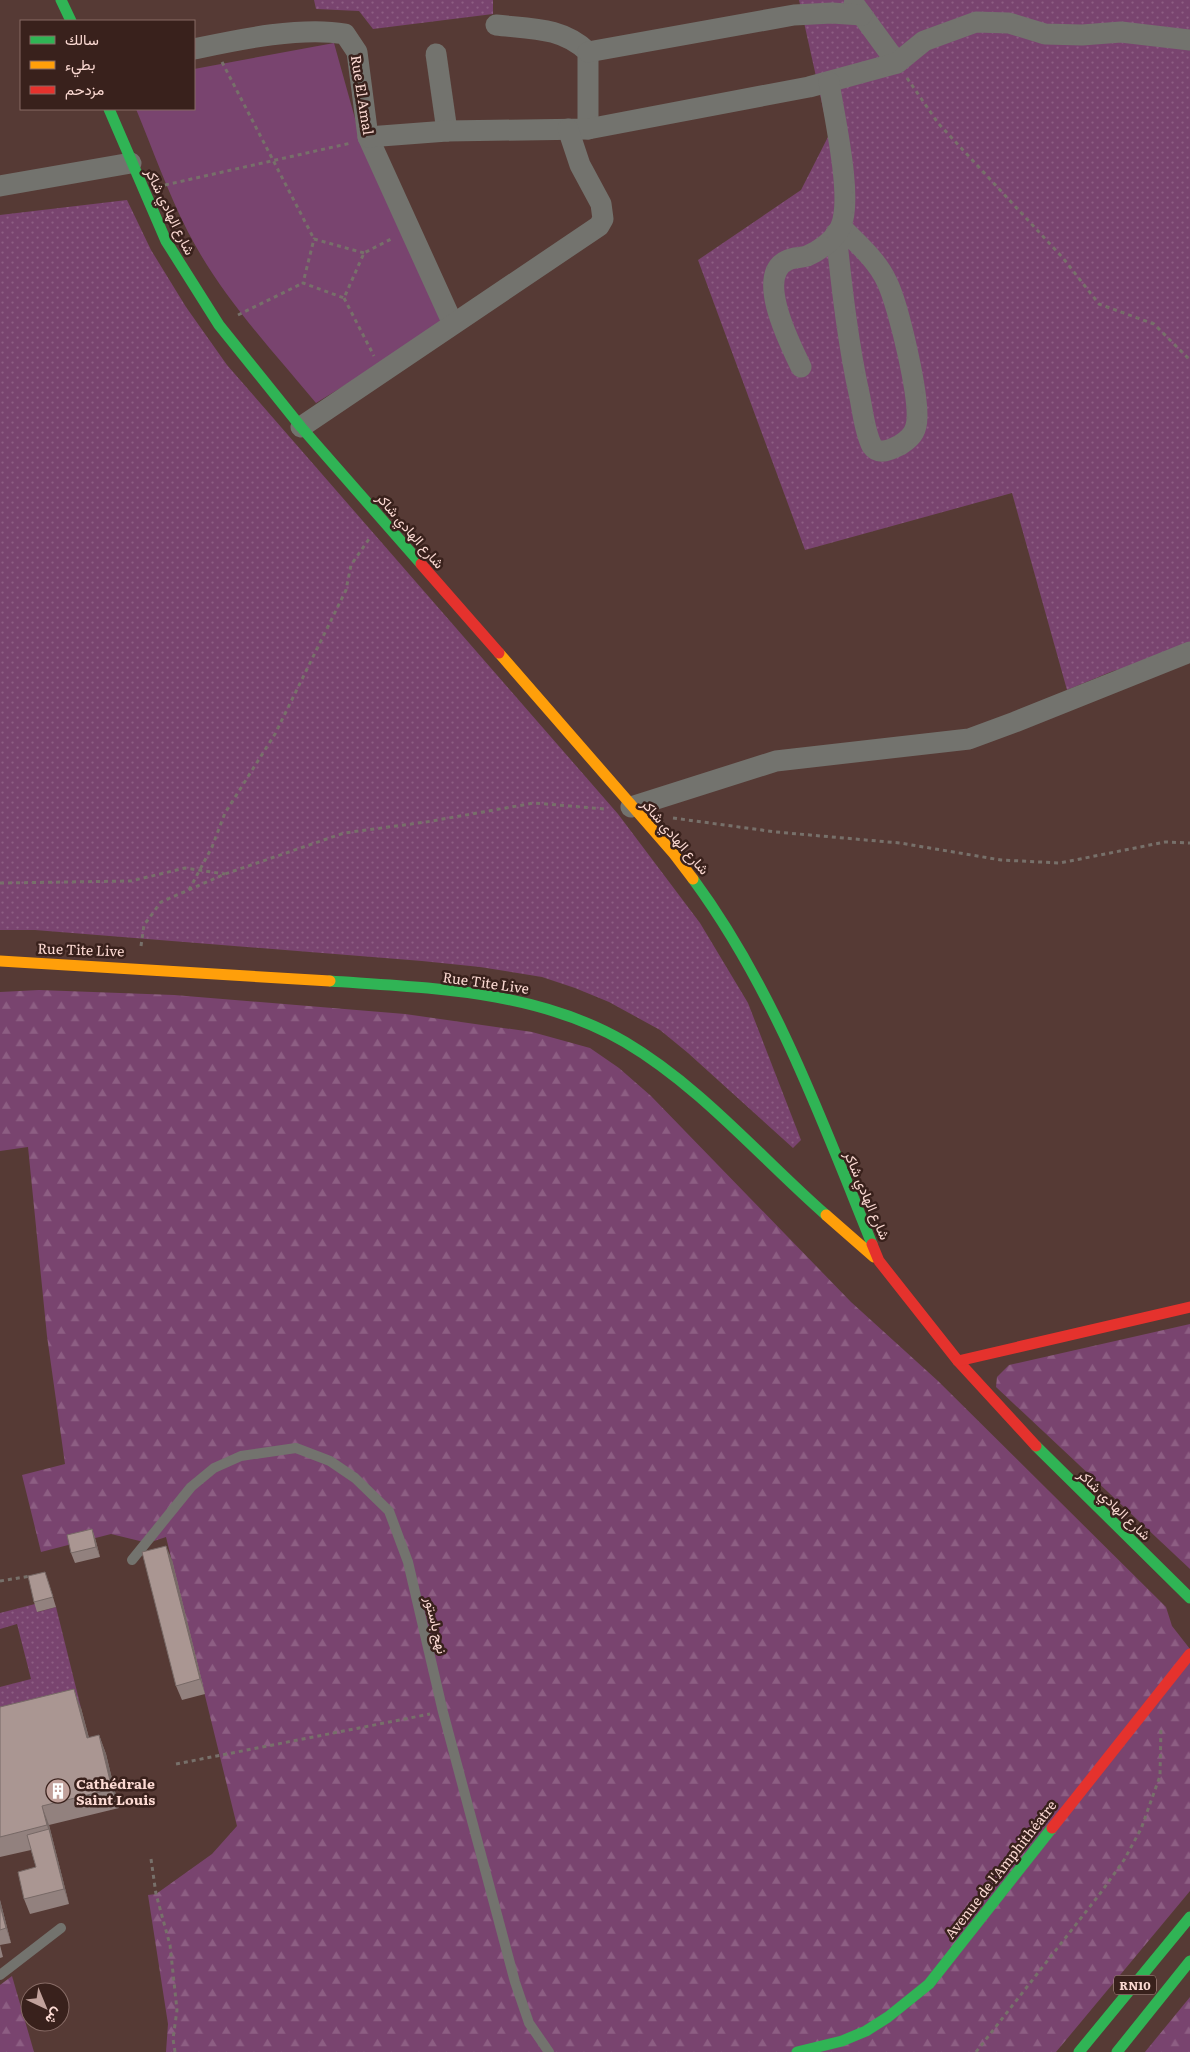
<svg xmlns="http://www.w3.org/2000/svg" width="1190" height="2052" font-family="Literata,Vazirmatn,serif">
<defs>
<pattern id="grass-dots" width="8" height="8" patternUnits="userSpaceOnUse" patternTransform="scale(1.25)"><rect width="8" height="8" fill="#79446f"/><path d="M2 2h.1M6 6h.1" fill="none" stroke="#8d5e83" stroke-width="1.8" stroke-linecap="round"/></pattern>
<pattern id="forest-firs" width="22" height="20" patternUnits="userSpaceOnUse" patternTransform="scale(1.25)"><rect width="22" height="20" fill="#79446f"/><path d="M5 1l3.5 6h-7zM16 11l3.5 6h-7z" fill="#8d5e83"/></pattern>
</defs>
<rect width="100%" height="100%" fill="#563a35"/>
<g fill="url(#grass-dots)">
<path d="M314,0H493V14L373,29L359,11L316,9Z"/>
<path d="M799,0H1190V652L1113,671L1067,690L1012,493L805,550L698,260L801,190L829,135Z"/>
<path d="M127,200L151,250L186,307L227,365L618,814L700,923L748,1003L801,1140L793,1148L688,1053L660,1030L609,1002L575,988L542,977L480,967L422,961L35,930H0V215Z"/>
<path d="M35,1604L38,1612L56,1607L81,1708L0,1728V1687L31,1679L17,1624L0,1629V1613Z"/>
</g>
<g fill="url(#forest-firs)">
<path d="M39,990L174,995L405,1014L532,1032L590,1048L619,1068L651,1096L851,1302L938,1381L1166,1607L1172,1626L1190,1649V1891L1056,2052H166L168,2024L148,1895L156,1894L212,1854L237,1826L166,1537L148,1543L111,1534L41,1552L22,1475L65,1464L47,1336L28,1147L0,1151V992Z"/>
<path d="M1190,1324V1569L996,1387L997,1377L1009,1365Z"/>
<path d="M12,1976L34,2052H0V1985Z"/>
<path d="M1190,1997V2052H1145Z"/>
</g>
<path fill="#79446f" d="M334,43L361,140L443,325L316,403C271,349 221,296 188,232C168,193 153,150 136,109H194V69Z"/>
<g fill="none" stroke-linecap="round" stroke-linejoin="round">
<g stroke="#77706a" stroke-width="3" stroke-dasharray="4 4" stroke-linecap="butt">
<path d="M222,62L314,239"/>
<path d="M907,78L938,123L1063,258L1099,304L1154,324L1190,360"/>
<path d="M165,185L351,143"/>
<path d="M364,253L314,239L303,283L344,298L364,253L393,238"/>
<path d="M344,298L374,356"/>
<path d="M238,315L303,283"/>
<path d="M673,818L776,832L900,843L1001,860L1060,863L1165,842L1190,843"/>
<path d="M0,883L131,881L185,868L225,874"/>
<path d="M189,890L212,847L225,813L275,734L346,590L351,565L369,539"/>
<path d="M141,946L144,925L161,902L225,874L344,833L426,822L534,803L605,809"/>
<path d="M0,1581L31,1576"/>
<path d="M176,1764L430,1714"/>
<path d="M151,1859L156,1894L170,1945L177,2010L173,2039L175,2052"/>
<path d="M976,2052L1099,1895L1124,1860L1141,1829L1160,1776L1161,1728"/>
</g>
<g stroke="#73736e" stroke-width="10">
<path d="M132,1560L191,1487L214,1468L241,1456L296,1448L330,1461L355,1478L389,1511L408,1562L443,1712L515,1982L529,2023L549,2052"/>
<path d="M0,1975L61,1928"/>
</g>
<g stroke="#73736e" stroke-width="21">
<path d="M854,4L897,63"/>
<path d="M496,25C531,29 562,27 588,52V129"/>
<path d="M194,49C237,40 301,26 345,34L357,52L368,137L453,324"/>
<path d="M588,52L794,15L832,13L862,15"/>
<path d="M436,54L447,131"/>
<path d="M368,137L447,131L588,129L809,87L897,63L924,41L976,22L1009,23L1045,34L1082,35L1121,32L1190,40"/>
<path d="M0,186L131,163"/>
<path d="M836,233C842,289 848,344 860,398C863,413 865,433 872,446C879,456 892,449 900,445C908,440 914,435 916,426C922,403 898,304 887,282C877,260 857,243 841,227"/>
<path d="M801,367C790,344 754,274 788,260C794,257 801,258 807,256C819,251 836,239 841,226C853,197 834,116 829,82"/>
<path d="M301,427L599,226L603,219L601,204L580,165L568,129"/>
<path d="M631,807L776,761L969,739L1015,722L1190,652"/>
</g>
<g stroke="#30b455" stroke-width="11">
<path d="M61,0L71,21"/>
<path d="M109,109L166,241L219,325L301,427L421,564"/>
<path d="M693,879C774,989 821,1118 872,1244"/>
<path d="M330,981C429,988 536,990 625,1042C701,1087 760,1157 826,1215"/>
<path d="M1036,1446L1190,1598"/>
<path d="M797,2052L842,2041L866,2031L888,2017L929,1984L1052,1828"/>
<path d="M1079,2052L1190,1917"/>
<path d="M1117,2052L1190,1961"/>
</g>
<g stroke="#ff9f0a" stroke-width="11">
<path d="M499,653L674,854L693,879"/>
<path d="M0,961L330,981"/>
<path d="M826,1215L874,1257"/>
</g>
<g stroke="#e5322d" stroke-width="11">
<path d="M421,564L499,653"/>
<path d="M872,1244L879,1261L958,1361L1036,1446"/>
<path d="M958,1361L1190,1307"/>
<path d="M1052,1828L1190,1654"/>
</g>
</g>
<g fill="#92817e">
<path d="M92,1529L95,1538L100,1557L75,1563L71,1553Z"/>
<path d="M172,1560L205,1694L182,1700L176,1686Z"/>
<path d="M48,1581L56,1607L37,1612L34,1602Z"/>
<path d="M0,1707L81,1708L89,1738L99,1735L106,1754L119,1808L49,1825L69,1904L30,1914L24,1899L36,1867L31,1850L0,1857Z"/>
<path d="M0,1900L11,1943L0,1945L3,1957L0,1958Z"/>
</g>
<g fill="#776966">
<path d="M92,1529L95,1538L100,1557L96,1547Z"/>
<path d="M166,1546L172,1560L205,1694L200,1679Z"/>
<path d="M74,1689L81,1708L94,1757L87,1738Z"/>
<path d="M99,1735L106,1754L119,1808L112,1789Z"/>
<path d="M42,1806L49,1825L69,1904L64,1889Z"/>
<path d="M0,1900L1,1904L11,1943L6,1928L0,1905Z"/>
</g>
<g fill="#aa9692" stroke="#776966">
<path d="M92,1529L96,1547L71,1553L67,1535Z"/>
<path d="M166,1546L200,1679L176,1686L142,1552Z"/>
<path d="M45,1572L53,1597L34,1602L28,1576Z"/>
<path d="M74,1689L87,1738L99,1735L112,1789L42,1806L47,1825L0,1837V1707Z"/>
<path d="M49,1829L64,1889L24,1899L18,1872L36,1867L27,1835Z"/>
<path d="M0,1905L6,1928L0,1930Z"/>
</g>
<defs>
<symbol id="building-disc" viewBox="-11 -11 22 22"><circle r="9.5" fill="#c1a19b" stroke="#39211c"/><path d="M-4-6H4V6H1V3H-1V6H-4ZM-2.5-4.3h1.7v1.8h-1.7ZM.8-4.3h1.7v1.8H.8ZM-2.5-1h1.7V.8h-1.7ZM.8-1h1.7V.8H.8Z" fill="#fff"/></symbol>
</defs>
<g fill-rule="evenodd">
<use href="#building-disc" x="44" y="1777" width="28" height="28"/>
</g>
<g text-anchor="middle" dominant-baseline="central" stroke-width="5" stroke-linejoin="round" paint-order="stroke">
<rect fill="#39211c" stroke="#c1a29b" stroke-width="1" x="1114" y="1975.5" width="42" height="19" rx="4"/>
<g font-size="12" font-weight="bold" fill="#fbd9d2">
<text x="1135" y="1985">RN10</text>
</g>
<g font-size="14" fill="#fbd9d2" stroke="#39211c">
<text transform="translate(363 95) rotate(81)">Rue El Amal</text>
<text transform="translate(171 211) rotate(64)">شارع الهادي شاكر</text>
<text transform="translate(411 530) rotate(49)">شارع الهادي شاكر</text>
<text transform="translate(676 836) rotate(49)">شارع الهادي شاكر</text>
<text transform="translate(81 949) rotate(2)">Rue Tite Live</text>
<text transform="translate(486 982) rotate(8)">Rue Tite Live</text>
<text transform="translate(868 1195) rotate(67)">شارع الهادي شاكر</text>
<text transform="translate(1115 1504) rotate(44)">شارع الهادي شاكر</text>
<text transform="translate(437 1625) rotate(77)">نهج باستور</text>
<text transform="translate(1000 1869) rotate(-52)">Avenue de l'Amphithéatre</text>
</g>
<g font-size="14" font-weight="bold" fill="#fbd9d2" stroke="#39211c" text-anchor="start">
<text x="76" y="1783">Cathédrale<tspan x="76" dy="16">Saint Louis</tspan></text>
</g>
</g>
<rect x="20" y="20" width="175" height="90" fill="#39211c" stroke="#876b65"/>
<rect x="30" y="36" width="25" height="8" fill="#30b455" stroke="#876b65"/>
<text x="65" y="45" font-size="15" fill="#fbd9d2">سالك</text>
<rect x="30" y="61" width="25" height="8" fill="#ff9f0a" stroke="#876b65"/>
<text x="65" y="70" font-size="15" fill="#fbd9d2">بطيء</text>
<rect x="30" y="86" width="25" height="8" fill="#e5322d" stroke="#876b65"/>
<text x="65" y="95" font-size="15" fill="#fbd9d2">مزدحم</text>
<g transform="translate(45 2007) rotate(136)"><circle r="24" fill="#39211c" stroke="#876b65"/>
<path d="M0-4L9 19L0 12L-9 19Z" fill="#c1a19b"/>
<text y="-8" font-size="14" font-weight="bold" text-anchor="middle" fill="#fbd9d2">ش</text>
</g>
</svg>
